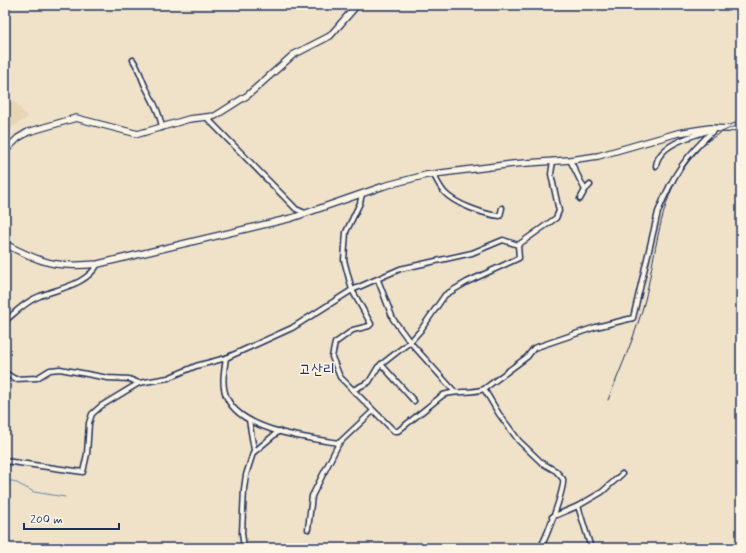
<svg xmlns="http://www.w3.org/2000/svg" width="746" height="553" font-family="Mynerve,'Poor Story',sans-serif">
<rect width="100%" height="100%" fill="#f0e2c9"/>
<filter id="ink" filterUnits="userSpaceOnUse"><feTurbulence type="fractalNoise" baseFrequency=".025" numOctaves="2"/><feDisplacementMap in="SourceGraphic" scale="8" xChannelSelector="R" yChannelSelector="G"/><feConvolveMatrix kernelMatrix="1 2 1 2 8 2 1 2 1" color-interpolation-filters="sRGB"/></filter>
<g filter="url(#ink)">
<path fill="#e7d5b6" d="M14,101L28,117L5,132V105Z"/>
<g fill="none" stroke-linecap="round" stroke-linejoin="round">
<path stroke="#5988ae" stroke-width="1" d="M5,482L13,481L34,492L65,497"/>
<defs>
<g id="street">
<path d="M133,60C139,69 141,77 145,86C152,99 160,113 162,128"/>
<path d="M207,118L296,209L305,213"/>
<path d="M570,160L585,190L580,199"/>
<path d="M656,166C658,145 691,136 708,131"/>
<path d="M433,174C437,180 440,188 445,193C455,204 486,215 500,216L502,208"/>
<path d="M585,190L590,185"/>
<path d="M362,194L360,203L346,232L344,260L352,290L371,324L369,326L353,330L335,343L332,357L340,377L394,431H398L443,395C456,390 471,394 484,389L527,357L534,348L596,327L633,318L658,212C673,174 686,156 716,128"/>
<path d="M518,245L556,218L559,211L551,174L553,161"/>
<path d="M378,280L393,319L410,342L455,392"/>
<path d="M5,321C16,312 26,301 40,296C60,288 86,285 98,264"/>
<path d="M226,358C224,372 221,385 227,398C242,431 307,438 339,443"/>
<path d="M381,364L414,401"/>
<path d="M5,373L15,379L37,378L50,370L60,369L108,378L129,379L139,383L168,378L196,366L226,358L292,328L352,290L400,269L472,253L503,240L518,245"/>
<path d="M484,389L499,414L519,441L542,463L556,471L563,479C565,488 546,539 540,548"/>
<path d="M353,390L369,382L378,367L410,342L420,331L445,295L467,282L519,258L518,245"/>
<path d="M254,452L279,431"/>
<path d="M5,461L83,472L87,454L89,423L92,414L101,406L139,383"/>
<path d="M578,506L591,548"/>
<path d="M552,517L578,506L602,492L622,474"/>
<path d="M308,529L312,496L339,443L373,411"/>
<path d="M244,548L242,533L244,489L246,475L254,450L249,420"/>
</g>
<g id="secondary">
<path d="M5,151L18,138L28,132L76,118L138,134L189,119L215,116L248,95L293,55L330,36L357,5"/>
<path d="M5,244C42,263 55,268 98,264L292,218L384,186L426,175L513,164L570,160L598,156L678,133L710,128L728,129L741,125"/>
</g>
</defs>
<use href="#street" stroke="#1b2f5e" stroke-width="7"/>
<use href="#secondary" stroke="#1b2f5e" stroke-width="8"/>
<use href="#street" stroke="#fcf5e5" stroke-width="4"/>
<use href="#secondary" stroke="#fcf5e5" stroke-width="5.5"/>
<path stroke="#1b2f5e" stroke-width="1" d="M608,400C621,367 636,334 645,300C661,232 661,150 741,124"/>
</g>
</g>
<g text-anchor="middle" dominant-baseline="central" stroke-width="3" stroke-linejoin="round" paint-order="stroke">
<g font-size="15" fill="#1b2f5e" stroke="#fcf5e5">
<text x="317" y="370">고산리</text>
</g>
</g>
<rect width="746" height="553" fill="none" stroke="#fcf5e5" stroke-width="20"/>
<rect x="10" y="10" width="726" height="533" fill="none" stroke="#1b2f5e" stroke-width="1.5" filter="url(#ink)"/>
<path d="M24 523v6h95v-6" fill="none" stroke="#1b2f5e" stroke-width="2"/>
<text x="30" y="523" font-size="12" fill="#1b2f5e" stroke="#fcf5e5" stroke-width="3" paint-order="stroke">200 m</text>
</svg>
